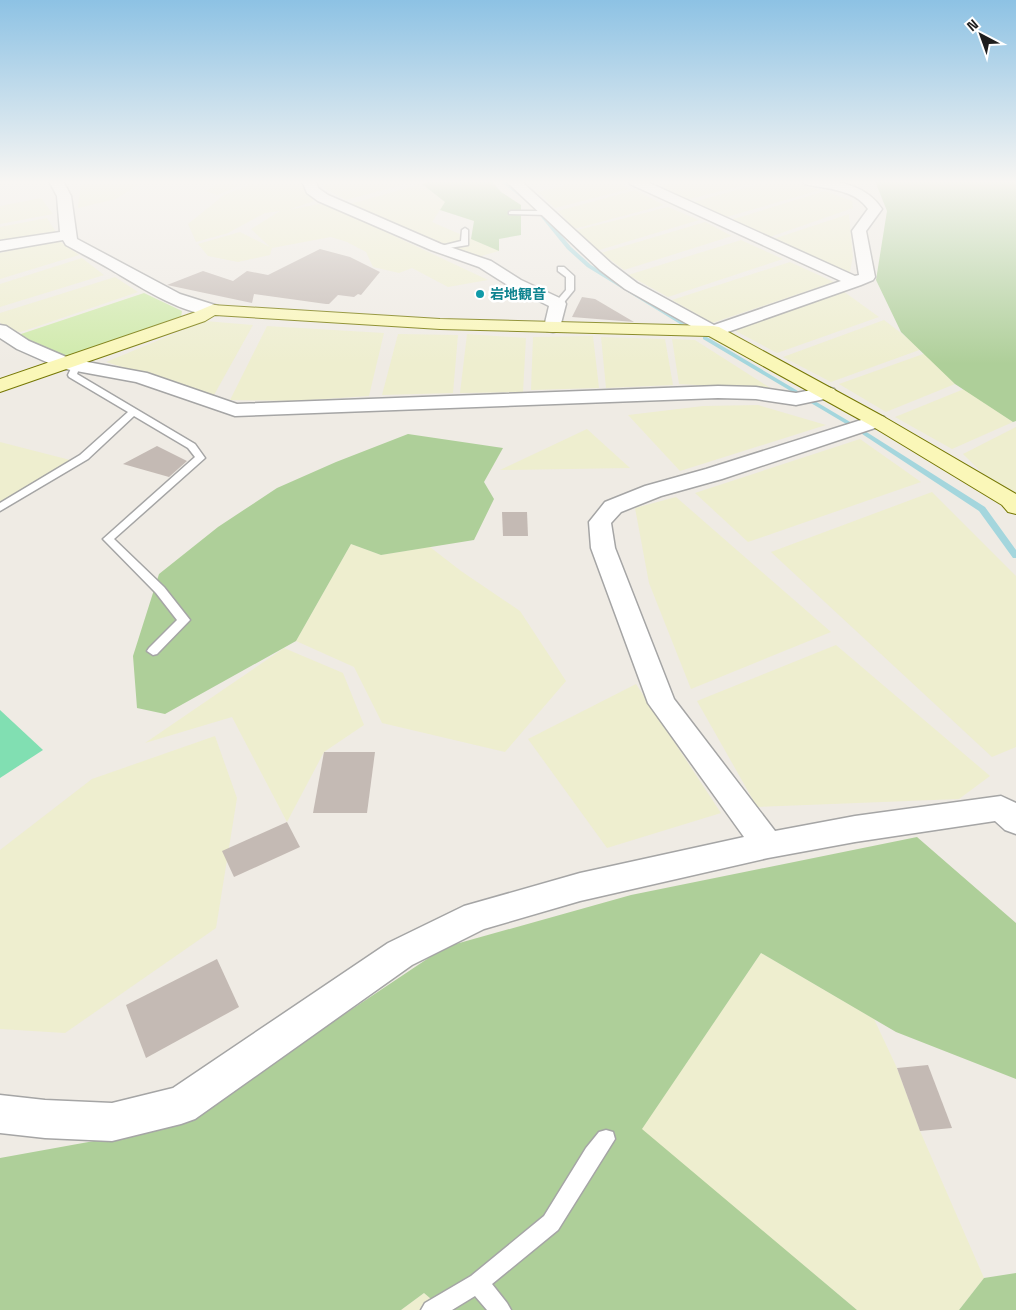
<svg xmlns="http://www.w3.org/2000/svg" width="1016" height="1310" font-family="'Space Grotesk','Noto Sans JP',sans-serif">
<rect width="100%" height="100%" fill="#efebe4"/>
<g fill="#eeeecf">
<path d="M81,181H144L116,199L78,208Z"/>
<path d="M221,181H251L217,195L206,191Z"/>
<path d="M260,181H299L314,201L288,210L324,203L488,280L448,287L412,268L399,273L373,267L366,252L347,242L331,237L272,248L270,255L238,262L208,256L198,244L240,232L270,247L251,229L280,211L265,213L228,233L196,242L188,224L224,195Z"/>
<path d="M323,181H415L346,200L324,188Z"/>
<path d="M582,181H614L629,189L555,208L538,192Z"/>
<path d="M680,181H759L686,200L657,187Z"/>
<path d="M768,181H787L820,190L723,218L690,203Z"/>
<path d="M422,184L445,202L432,222L499,251L474,258L410,234L395,224L350,204Z"/>
<path d="M635,190L664,205L574,229L558,211Z"/>
<path d="M825,191L852,201L853,208L767,238L727,221Z"/>
<path d="M41,198L53,214L0,224V206Z"/>
<path d="M668,207L699,220L596,251L574,231Z"/>
<path d="M849,214L853,257L849,276L770,240Z"/>
<path d="M47,218L56,232L0,242V227Z"/>
<path d="M705,222L732,236L624,270L601,253Z"/>
<path d="M58,240L79,255L0,279V253Z"/>
<path d="M741,240L783,259L668,297L628,275Z"/>
<path d="M82,258L104,275L0,307V284Z"/>
<path d="M790,262L834,282L712,323L672,300Z"/>
<path d="M115,277L138,292L21,332L6,331L0,322V313Z"/>
<path d="M843,291L879,317L777,353L732,329Z"/>
<path d="M884,320L922,349L831,382L783,357Z"/>
<path d="M205,321L253,325L214,395L106,362Z"/>
<path d="M267,326L384,333L369,396L295,401L230,400Z"/>
<path d="M398,334L458,335L453,393L382,395Z"/>
<path d="M467,334L526,338L523,392L460,393Z"/>
<path d="M593,336L599,388L531,390L533,337Z"/>
<path d="M601,337L665,339L673,385L606,388Z"/>
<path d="M672,339L695,340L772,389L679,384Z"/>
<path d="M926,353L955,384L886,412L839,384Z"/>
<path d="M964,389L1013,422L952,449L895,417Z"/>
<path d="M758,405L826,425L680,471L628,415L703,406Z"/>
<path d="M1016,427V497L1010,500L963,454Z"/>
<path d="M587,429L630,468L500,470Z"/>
<path d="M860,439L921,482L748,542L695,493Z"/>
<path d="M0,442L78,462L0,512Z"/>
<path d="M932,492L1016,576V747L992,757L771,552Z"/>
<path d="M676,497L831,632L691,689L649,583L635,508Z"/>
<path d="M351,544L381,555L430,547L461,571L520,611L566,681L505,752L382,723L354,667L296,641Z"/>
<path d="M836,645L990,776L959,799L757,807L697,701Z"/>
<path d="M284,648L343,673L364,725L324,752L287,822L232,717L145,743Z"/>
<path d="M636,684L721,813L607,848L528,739Z"/>
<path d="M215,736L237,798L216,928L65,1033L0,1029V850L92,779Z"/>
<path d="M761,953L874,1019L897,1068L920,1131L984,1278L959,1310H857L641,1130Z"/>
<path d="M424,1293L444,1310H401Z"/>
</g>
<path fill="#cfeaaa" d="M144,293L182,311L181,317L86,353L67,358L51,353L18,335Z"/>
<g fill="#aecf99">
<path d="M430,181H491L501,192L521,205V235L499,239V251L471,239L474,221L440,210L445,202L422,184Z"/>
<path d="M875,181H1016V421L1013,422L955,384L901,332L876,280L887,211Z"/>
<path d="M408,434L503,448L484,482L494,499L474,540L381,555L351,544L296,641L165,714L137,708L133,656L159,574L218,527L277,488L336,462Z"/>
<path d="M917,837L1016,923V1079L896,1032L761,953L642,1129L857,1310H444L424,1293L401,1310H0V1158L177,1126L445,947L631,895Z"/>
<path d="M1016,1273V1310H959L984,1278Z"/>
</g>
<path fill="#81dfb2" d="M0,710L43,750L0,778Z"/>
<g fill="none" stroke-linecap="round" stroke-linejoin="round">
<g fill="#a4d6dd" fill-rule="evenodd">
<path d="M500,181H505L537,205L571,247L591,265L684,322V324H680L587,267L567,249L533,207Z"/>
<path d="M703,337H707L857,426L985,507L1016,550V558H1013L979,511L853,428L703,339Z"/>
</g>
</g>
<g fill="#c4bab4">
<path d="M320,249L350,257L380,272L361,295L358,294L354,297L338,295L329,304H326L254,294L252,303L167,285L203,271L233,281L247,271L268,275Z"/>
<path d="M582,297L595,299L634,322L572,317Z"/>
<path d="M157,446L187,461L169,477L123,464Z"/>
<path d="M502,512H527L528,536H503Z"/>
<path d="M324,752H375L367,813H313Z"/>
<path d="M287,822L300,847L234,877L222,851Z"/>
<path d="M217,959L239,1007L146,1058L126,1005Z"/>
<path d="M928,1065L952,1128L920,1131L897,1068Z"/>
</g>
<g fill="none" stroke-linecap="round" stroke-linejoin="round">
<defs>
<g id="lane">
<path d="M511,211H548L551,213L548,215L509,214V212Z"/>
<path d="M465,228L468,230V245L437,250L433,248L461,241L462,230Z"/>
<path d="M558,267H564L574,276V290L561,306H558L554,304L566,290V277L558,271Z"/>
<path d="M76,363L80,366L77,374L195,444L205,458L114,539L164,587L190,620L157,654L153,655L147,651L149,648L177,620L156,593L103,539L195,457L188,448L134,416L88,459L0,511V503L80,455L128,412L69,377L68,375L73,364Z"/>
<path d="M606,1130L613,1132L615,1139L558,1230L492,1284L507,1303L511,1310H487L475,1296L452,1310H421L425,1303L471,1276L544,1216L586,1148L599,1132Z"/>
</g>
<g id="street">
<path d="M49,181H63L71,196L77,239L180,294L218,306L220,310L218,314C190,320 134,283 110,269C95,260 80,253 66,245L63,240L0,251V241L60,232L57,196Z"/>
<path d="M302,181H316L318,188L328,195L441,244L491,261L521,280L564,300L566,304L559,331L553,332L547,331L544,327L549,306L509,286L479,267L431,250L318,201L307,193Z"/>
<path d="M506,181H521L612,264L637,283L714,325L841,281L630,184L628,181H645L855,276L859,275L852,231L868,209C855,189 826,189 805,184L803,181C832,179 865,183 882,209L866,231L875,277L873,280L861,285L719,335L713,336L707,335L625,289L600,270Z"/>
<path d="M0,325L6,326L29,341L71,359L147,373L237,404L718,386L756,387L796,393L827,387L834,389L837,393L834,397L796,405L756,399L718,398L235,416L136,382L60,368L17,349L0,338Z"/>
<path d="M877,415L884,417L887,421L884,425L722,479L661,496L621,512L611,523L615,548L674,699L775,831L855,816L1001,796L1016,803V834L1005,830L995,821L855,842L768,858L580,901L484,929L412,965L195,1119L181,1124L112,1141L45,1138L0,1133V1095L45,1100L112,1103L173,1088L388,943L464,906L580,873L744,837L648,703L591,548L589,522L605,502L645,486L706,469Z"/>
</g>
<path id="secondary" d="M212,305L440,319L713,326L719,327L884,417L1016,494V514L1008,512L1002,505L870,425L709,336L440,329L215,315L205,321L0,392V379L193,313Z"/>
</defs>
<use href="#lane" stroke="#a5a5a5" stroke-width="3"/>
<use href="#street" stroke="#a5a5a5" stroke-width="3"/>
<use href="#secondary" stroke="#757704" stroke-width="2"/>
<use href="#lane" fill="#fff" fill-rule="evenodd"/>
<use href="#street" fill="#fff" fill-rule="evenodd"/>
<use href="#secondary" fill="#faf7b8" fill-rule="evenodd"/>
</g>
<linearGradient id="sky" x2="0" y2="1"><stop stop-color="#8dc2e4"/><stop offset="0.5" stop-color="#f8f6f3"/><stop offset="1" stop-color="#f8f6f3" stop-opacity="0"/></linearGradient>
<rect width="1016" height="364" fill="url(#sky)"/>
<circle fill="#0f9aa8" stroke="#fff" stroke-width="2" cx="480" cy="294" r="5"/>
<g text-anchor="middle" dominant-baseline="central" stroke-width="5" stroke-linejoin="round" paint-order="stroke">
<g font-size="14" font-weight="bold" fill="#0d838f" stroke="#fff" text-anchor="start">
<text x="490" y="294">岩地観音</text>
</g>
</g>
<g transform="translate(981 35) rotate(319)" stroke="#ffffff" stroke-width="4" paint-order="stroke">
<path d="M0-4L9 19L0 12L-9 19Z" fill="#1e1e1e"/>
<text y="-8" font-size="14" font-weight="bold" text-anchor="middle" fill="#1e1e1e">N</text>
</g>
</svg>
